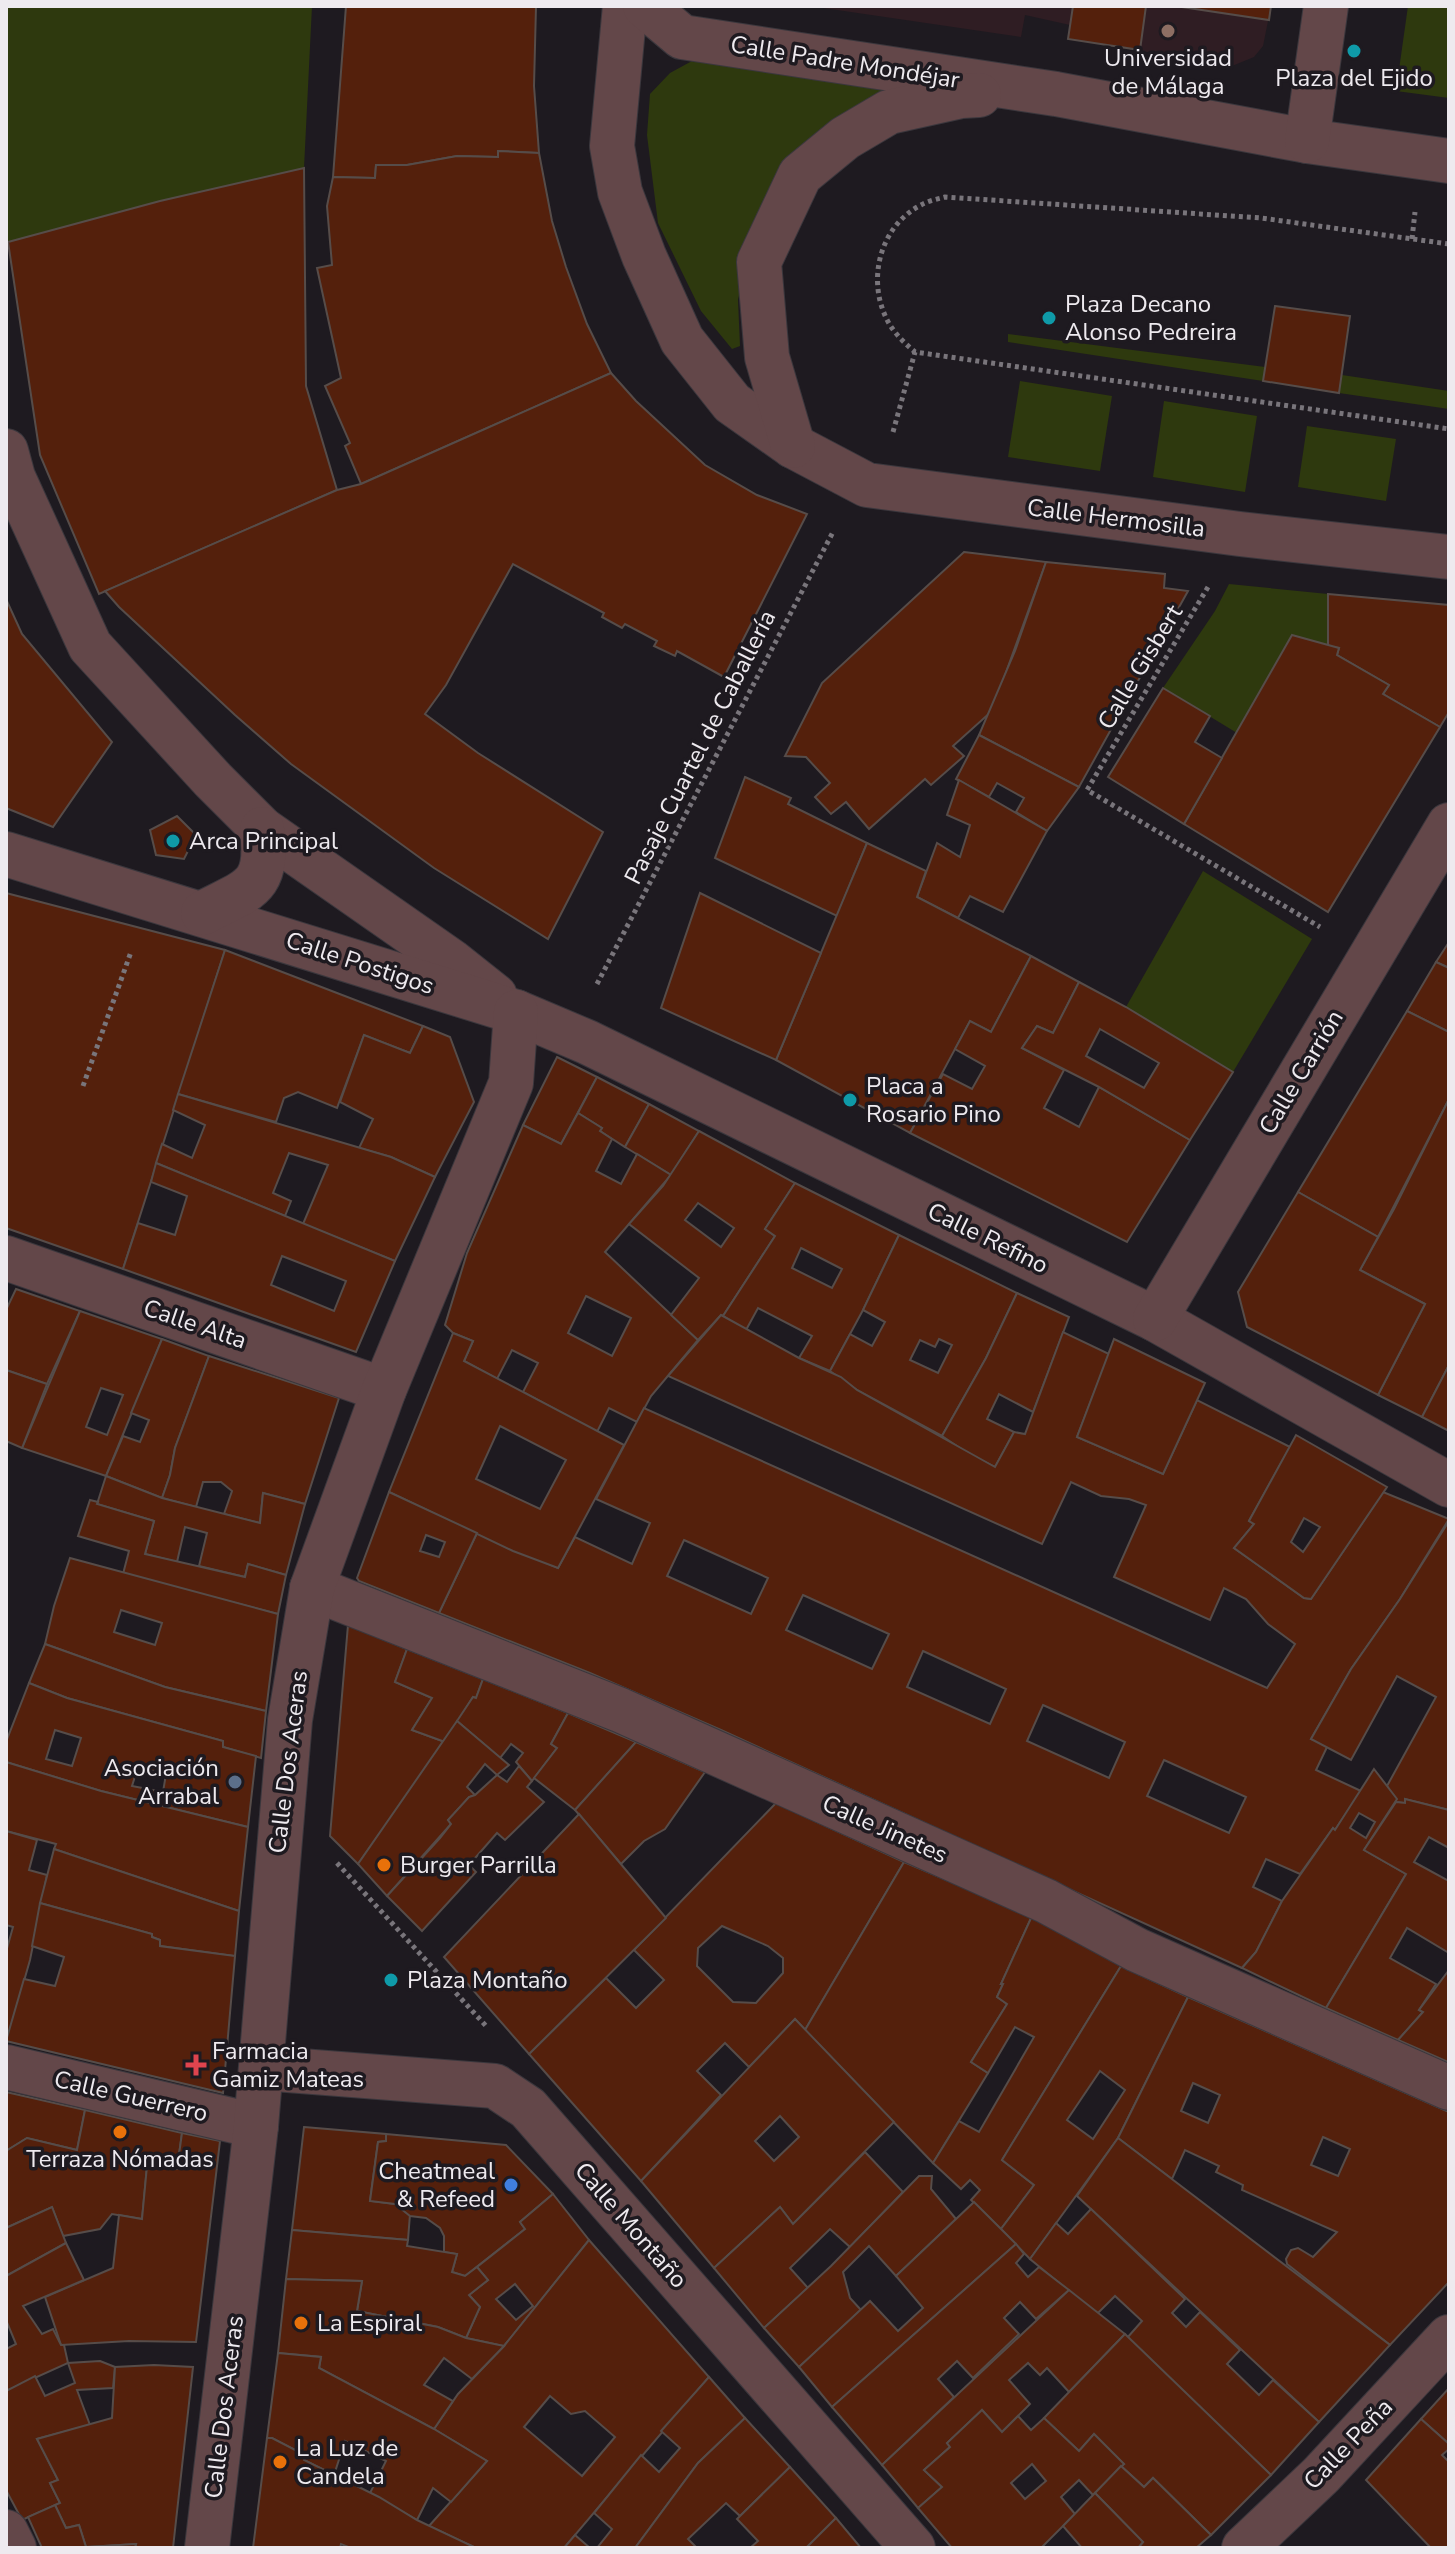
<svg xmlns="http://www.w3.org/2000/svg" width="1455" height="2554" font-family="'Nunito Sans',sans-serif">
<rect width="100%" height="100%" fill="#1e1a20"/>
<path fill="#2f1d23" d="M810,6H1271L1263,46L1254,57L1232,66L1068,39L1070,25L1025,15L1021,37Z"/>
<g fill="#2e390e">
<path d="M6,6H312L304,168L160,201L8,242L6,227Z"/>
<path d="M1408,6H1449V98L1396,91Z"/>
<path d="M692,61L879,84L885,89L859,104L751,238L738,300L740,346L732,349L701,311L658,223L647,135L650,94L670,73Z"/>
<path d="M1008,334L1265,367L1263,381L1008,342Z"/>
<path d="M1342,375L1449,391V409L1339,393Z"/>
<path d="M1020,381L1112,396L1100,471L1008,457Z"/>
<path d="M1164,401L1257,416L1245,492L1153,477Z"/>
<path d="M1307,426L1396,439L1386,501L1298,487Z"/>
<path d="M1229,584L1328,594V647L1237,733L1163,688L1215,611Z"/>
<path d="M1203,871L1312,939L1233,1072L1126,1007Z"/>
</g>
<g fill="#54200c" stroke="#564c49" stroke-width="2" fill-rule="evenodd">
<path d="M346,6H536L534,86L539,153L498,151V157L457,156L407,165H376L375,178L333,177Z"/>
<path d="M1073,6H1146L1140,50L1068,39Z"/>
<path d="M1175,6H1271L1269,20Z"/>
<path d="M498,151L539,153L552,221L566,267L587,324L611,373L361,484L345,446L350,443L325,386L341,378L317,268L332,265L327,206L333,177L375,178L376,165H407L457,156L498,157Z"/>
<path d="M304,168L306,386L337,490L99,594L40,455L8,242L160,201Z"/>
<path d="M1275,306L1350,316L1339,393L1263,381Z"/>
<path d="M611,373L636,401L705,465L757,495L807,514L724,677L677,651L675,656L654,646L657,641L625,624L622,628L602,617L604,613L513,564L446,685L425,714L478,753L603,832L548,939L434,868L291,764L235,715L119,607L105,591L337,490L361,484Z"/>
<path d="M964,552L1046,562L992,711L953,746L964,756L931,785L925,779L869,829L846,802L831,814L815,797L830,783L806,757L785,756L822,683Z"/>
<path d="M1046,562L1165,574L1164,588L1188,591L1079,787L979,735L1015,651Z"/>
<path d="M1328,594L1449,605V712L1440,727L1383,694L1389,685L1337,655L1339,648L1328,647Z"/>
<path d="M6,599L22,634L112,742L53,827L6,808Z"/>
<path d="M1292,635L1339,648L1337,655L1389,685L1383,694L1440,727L1328,912L1184,824Z"/>
<path d="M1163,688L1210,716L1195,742L1222,758L1184,824L1108,777Z"/>
<path d="M979,735L1079,787L1047,831L1016,812L1024,798L997,783L989,797L956,779Z"/>
<path d="M745,777L791,798L788,804L867,843L837,916L715,858Z"/>
<path d="M959,780L1047,831L1003,912L970,896L958,918L917,897L937,843L960,857L970,825L947,815Z"/>
<path d="M177,816L196,835L184,859L156,855L150,830Z"/>
<path d="M867,843L926,871L917,897L1031,956L991,1032L970,1021L910,1133L776,1060Z"/>
<path d="M6,893L225,950L123,1269L6,1228Z"/>
<path d="M700,893L821,953L776,1060L661,1008Z"/>
<path d="M1449,942V968L1436,962Z"/>
<path d="M225,950L337,993L423,1026L410,1053L364,1035L337,1108L298,1092L284,1098L276,1122L178,1094Z"/>
<path d="M1031,956L1079,982L1053,1033L1037,1026L1022,1048L1064,1070L1044,1108L1079,1127L1099,1087L1190,1140L1127,1242L910,1133L943,1074L972,1089L985,1066L955,1049L970,1021L991,1032Z"/>
<path d="M1436,962L1449,968V1032L1407,1011Z"/>
<path d="M1079,982L1126,1007L1233,1072L1190,1140L1099,1087L1022,1048L1037,1026L1053,1033ZM1100,1029L1159,1063L1144,1088L1086,1056Z"/>
<path d="M1407,1011L1449,1032V1099L1378,1237L1298,1192Z"/>
<path d="M423,1026L450,1037L474,1102L435,1177L391,1157L359,1148L373,1119L340,1102L364,1035L410,1053Z"/>
<path d="M557,1057L597,1077L561,1144L523,1125Z"/>
<path d="M597,1077L649,1104L625,1147L600,1131L602,1128L578,1113Z"/>
<path d="M178,1094L391,1157L435,1177L395,1261L303,1224L328,1165L289,1153L273,1193L291,1201L285,1216L156,1163L162,1144L192,1158L205,1125L173,1110Z"/>
<path d="M1449,1099V1365L1422,1417L1378,1395L1425,1304L1360,1270L1394,1209Z"/>
<path d="M649,1104L699,1131L671,1175L625,1147Z"/>
<path d="M578,1113L602,1128L600,1131L612,1139L596,1171L621,1184L637,1154L671,1175L605,1252L698,1340L651,1396L637,1422L609,1408L597,1432L523,1392L538,1363L512,1350L497,1379L464,1361L473,1341L453,1333L445,1325L467,1253L523,1125L561,1144ZM586,1296L631,1318L612,1356L568,1333Z"/>
<path d="M699,1131L795,1183L765,1229L775,1236L723,1316L721,1315L698,1340L671,1315L699,1278L629,1224L663,1186ZM698,1203L734,1228L721,1247L685,1220Z"/>
<path d="M156,1163L395,1261L356,1352L123,1269L138,1223L175,1235L187,1196L151,1182ZM282,1256L346,1281L334,1311L271,1285Z"/>
<path d="M795,1183L899,1235L863,1310L830,1371L799,1358L812,1336L758,1308L746,1330L723,1316L775,1236L765,1229ZM801,1248L842,1269L832,1288L792,1268Z"/>
<path d="M1298,1192L1378,1237L1360,1270L1425,1304L1378,1395L1247,1327L1238,1292Z"/>
<path d="M899,1235L1017,1293L986,1358L942,1436L857,1390L830,1371L850,1334L872,1346L885,1322L863,1310ZM939,1339L952,1345L938,1373L910,1360L920,1340L935,1347Z"/>
<path d="M16,1289L80,1311L47,1384L6,1370V1310Z"/>
<path d="M1017,1293L1069,1317L1033,1412L999,1394L987,1419L1014,1432L995,1467L972,1456L942,1436L986,1358Z"/>
<path d="M80,1311L162,1339L106,1476L22,1448ZM101,1388L123,1395L107,1435L86,1427Z"/>
<path d="M721,1315L799,1358L841,1377L857,1390L995,1467L1014,1432L1025,1434L1063,1332L1109,1354L1077,1437L1163,1474L1197,1400L1290,1447L1249,1521L1254,1524L1234,1548L1304,1598L1311,1599L1383,1492L1449,1519L1400,1599L1351,1669L1311,1739L1328,1745L1316,1770L1361,1791L1335,1830L1333,1828L1300,1874L1266,1859L1253,1887L1282,1901L1256,1952L1242,1968L721,1730L590,1673L439,1613L477,1533L558,1568L575,1537L632,1564L650,1523L596,1499L644,1408L1267,1688L1295,1644L1268,1624L1246,1599L1224,1588L1210,1620L1114,1577L1146,1505L1129,1499L1101,1496L1071,1482L1042,1544L668,1376ZM684,1540L768,1578L751,1614L667,1576ZM803,1595L889,1634L872,1669L786,1630ZM923,1651L1006,1689L990,1724L907,1687ZM1043,1705L1125,1742L1109,1778L1027,1741ZM1164,1760L1246,1797L1229,1833L1147,1796Z"/>
<path d="M453,1333L473,1341L464,1361L624,1445L558,1568L513,1551L389,1492ZM500,1426L566,1460L540,1509L476,1479Z"/>
<path d="M162,1339L209,1356L175,1448L170,1475L162,1498L106,1476L123,1436L140,1442L149,1420L131,1413Z"/>
<path d="M1114,1339L1205,1383L1163,1474L1077,1437Z"/>
<path d="M209,1356L339,1398L305,1504L263,1493L260,1523L224,1514L232,1491L221,1482H203L196,1507L162,1498L170,1475L175,1448Z"/>
<path d="M1449,1365V1431L1422,1417Z"/>
<path d="M6,1370L47,1384L22,1448L6,1441Z"/>
<path d="M1296,1435L1387,1487L1311,1599L1304,1598L1234,1548L1254,1524L1249,1521ZM1304,1518L1320,1527L1303,1552L1291,1542Z"/>
<path d="M106,1476L162,1498L260,1523L263,1493L305,1504L286,1575L248,1564L245,1577L199,1566L207,1533L185,1527L177,1562L145,1554L154,1521L97,1504Z"/>
<path d="M389,1492L477,1533L439,1613L359,1581L357,1578ZM426,1535L445,1542L439,1557L420,1551Z"/>
<path d="M90,1500L98,1502L97,1504L154,1521L145,1554L245,1577L248,1564L286,1575L278,1614L123,1574L129,1551L78,1536Z"/>
<path d="M1449,1521V1810L1405,1799V1803L1396,1802L1387,1786L1436,1697L1397,1676L1351,1760L1311,1739L1351,1669L1400,1599Z"/>
<path d="M70,1558L278,1614L266,1711L165,1687L45,1644L54,1606ZM121,1610L162,1623L155,1645L114,1632Z"/>
<path d="M348,1625L407,1649L395,1682L432,1698L412,1730L445,1742L358,1864L330,1836Z"/>
<path d="M45,1644L165,1687L266,1711L261,1758L223,1747V1741L67,1698L29,1683Z"/>
<path d="M407,1649L483,1679L476,1698L473,1697L445,1742L412,1730L432,1698L395,1682Z"/>
<path d="M483,1679L568,1713L551,1744L557,1748L532,1781L516,1762L523,1753L511,1744L500,1758L457,1721L473,1697L476,1698Z"/>
<path d="M29,1683L67,1698L223,1741V1747L256,1756L248,1827L101,1791L6,1762V1742ZM55,1730L81,1738L72,1766L46,1759ZM138,1767L166,1774L163,1792L132,1786Z"/>
<path d="M568,1713L636,1742L575,1810L534,1778L557,1748L551,1744Z"/>
<path d="M457,1721L509,1765L497,1775L485,1764L467,1787L475,1795L469,1797L448,1820L451,1824L387,1896L358,1864Z"/>
<path d="M636,1742L705,1772L665,1829L644,1841L621,1864L575,1810Z"/>
<path d="M6,1762L101,1791L248,1827L239,1911L54,1849L56,1844L6,1831Z"/>
<path d="M519,1766L532,1781L527,1787L544,1802L505,1840L497,1833L469,1865L476,1872L422,1931L387,1896L440,1838L451,1824L448,1820L469,1797L475,1795L497,1775L507,1782Z"/>
<path d="M1374,1769L1397,1799L1364,1850L1406,1874L1326,2008L1242,1968L1256,1952L1282,1901L1333,1828L1335,1830ZM1359,1813L1375,1822L1366,1838L1350,1828Z"/>
<path d="M1405,1799L1449,1810V1848L1429,1837L1414,1862L1449,1881V1953L1407,1928L1390,1958L1436,1984L1419,2010L1423,2012L1398,2040L1326,2008L1406,1874L1364,1850L1396,1802L1405,1803Z"/>
<path d="M776,1803L904,1862L805,2030L795,2019L749,2067L725,2043L697,2071L721,2095L641,2181L529,2054L606,1978L636,2008L664,1980L634,1950ZM722,1926L768,1946L783,1958V1973L756,2003L733,2002L697,1966L698,1948Z"/>
<path d="M579,1814L666,1918L529,2054L444,1957Z"/>
<path d="M6,1831L37,1840L29,1870L47,1875L30,1960L6,2044V1952L13,1927L6,1925Z"/>
<path d="M54,1849L239,1911L235,1956L160,1946V1940L152,1937V1934L40,1903Z"/>
<path d="M904,1862L1032,1916L1001,1984H1003L997,1997L1007,2004L971,2062L988,2073L933,2163L805,2030Z"/>
<path d="M40,1903L152,1934V1937L160,1940V1946L235,1956L223,2093L6,2041L24,1979L55,1986L64,1957L32,1946Z"/>
<path d="M1032,1916L1121,1966L1002,2160L1034,2185L1001,2229L971,2200L980,2190L970,2180L961,2189L933,2163L959,2121L979,2132L1034,2037L1015,2027L988,2073L971,2062L1007,2004L997,1997L1003,1984H1001Z"/>
<path d="M1121,1966L1188,1997L1118,2138L1030,2259L1001,2229L1034,2185L1002,2160ZM1100,2071L1125,2090L1093,2139L1067,2120Z"/>
<path d="M1449,1970V2061L1448,2062L1398,2040L1423,2012L1419,2010Z"/>
<path d="M1188,1997L1449,2112V2282L1390,2345L1287,2264L1286,2259L1291,2250L1298,2248L1313,2257L1337,2232L1242,2190L1243,2185L1216,2172L1219,2166L1185,2150L1172,2179L1118,2138ZM1193,2083L1220,2095L1208,2123L1181,2111ZM1323,2137L1350,2149L1338,2176L1311,2165Z"/>
<path d="M795,2019L894,2122L793,2224L780,2207L714,2268L641,2181ZM780,2116L799,2137L774,2161L755,2141Z"/>
<path d="M6,2092L85,2110L77,2150L27,2138L6,2151Z"/>
<path d="M85,2110L182,2133L177,2169L147,2166L142,2219L112,2214L100,2229L63,2236L52,2207L6,2228V2151L27,2138L77,2150Z"/>
<path d="M304,2127L386,2134V2141L378,2142L370,2201L395,2204L410,2214L408,2240L292,2230Z"/>
<path d="M182,2133L220,2141L196,2342L129,2341L61,2345L45,2297L113,2268L119,2215L142,2219L147,2166L177,2169Z"/>
<path d="M386,2134L506,2145L553,2194L520,2222L525,2229L465,2276L452,2272L457,2254L444,2252V2236L440,2228L426,2218L410,2216L395,2204L370,2201L378,2142L386,2141Z"/>
<path d="M1118,2138L1390,2345L1319,2422L1077,2196Z"/>
<path d="M865,2152L903,2192L850,2247L830,2229L790,2268L808,2288L764,2328L714,2268L780,2207L793,2224Z"/>
<path d="M919,2176H932L931,2189L956,2219L896,2276L869,2246L843,2272L850,2298L861,2310L799,2367L764,2328L831,2266Z"/>
<path d="M553,2194L589,2240L504,2346L466,2338L480,2307L469,2295L488,2280L477,2267L525,2229L520,2222ZM515,2284L533,2306L516,2320L496,2299Z"/>
<path d="M974,2202L1016,2244L832,2407L799,2367L870,2301L898,2331L923,2308L896,2276Z"/>
<path d="M52,2207L66,2243L6,2276V2228Z"/>
<path d="M1091,2209L1185,2299L1172,2313L1186,2327L1200,2312L1240,2350L1227,2364L1259,2395L1273,2380L1319,2422L1271,2475L1127,2338L1142,2321L1115,2296L1097,2314L1030,2259L1056,2223L1068,2234Z"/>
<path d="M292,2230L408,2240L407,2246L457,2254L452,2272L465,2276L477,2267L488,2280L469,2295L480,2307L466,2338L438,2327L357,2311L362,2281L286,2279Z"/>
<path d="M589,2240L709,2377L564,2548H476L429,2526L487,2461L434,2429L458,2394L504,2346ZM550,2396L571,2414L585,2411L615,2437L582,2476L524,2427Z"/>
<path d="M66,2243L84,2280L23,2306L42,2334L53,2329L61,2345H64L68,2363L6,2391V2349L16,2344L6,2320V2276Z"/>
<path d="M1016,2244L1024,2254L1016,2263L1028,2277L1039,2267L1069,2290L1036,2319L1020,2302L1004,2318L1019,2334L973,2378L957,2361L938,2379L954,2397L882,2465L832,2407Z"/>
<path d="M286,2279L362,2281L357,2311L438,2327L466,2338L504,2346L472,2379L444,2358L424,2385L453,2401L434,2429L319,2368L321,2357L278,2353Z"/>
<path d="M1069,2290L1125,2334L1069,2392L1047,2368L1040,2375L1028,2363L1009,2380L1030,2404L1002,2432L982,2410L947,2443L950,2447L924,2470L942,2487L918,2508L882,2465Z"/>
<path d="M1125,2334L1271,2475L1211,2535L1153,2478L1144,2487L1121,2466L1124,2464L1094,2434L1079,2451L1044,2418Z"/>
<path d="M278,2353L321,2357L319,2368L434,2429L487,2461L451,2502L433,2488L417,2520L370,2493L386,2461L345,2441L334,2475L304,2460L305,2455L272,2438H267Z"/>
<path d="M100,2361L115,2367L113,2388L77,2390L90,2425L37,2439L58,2480L50,2483L60,2503L22,2520L6,2490V2391L35,2376L45,2396L75,2383L68,2363Z"/>
<path d="M154,2365L193,2367L173,2548H135L136,2544L86,2547L79,2525L66,2528L55,2505L60,2503L50,2483L58,2480L37,2439L112,2418L115,2367Z"/>
<path d="M709,2377L745,2418L698,2463L635,2548H597L612,2529L594,2513L641,2455L659,2472L680,2448L661,2431Z"/>
<path d="M1449,2388V2444L1421,2419Z"/>
<path d="M982,2410L1002,2432L1018,2416L1031,2430L1044,2418L1079,2451L1094,2434L1124,2464L1093,2495L1079,2480L1061,2497L1075,2514L1041,2548H952L918,2508L942,2487L924,2470L950,2447L947,2443ZM1032,2464L1046,2481L1025,2499L1011,2483Z"/>
<path d="M745,2418L790,2467L740,2516L726,2503L688,2539L697,2548H635L698,2463Z"/>
<path d="M1421,2419L1449,2444V2449L1442,2455L1449,2462V2548H1431L1366,2480Z"/>
<path d="M267,2438H272L305,2455L304,2460L379,2497L417,2520L476,2548H351L341,2544L340,2548H253Z"/>
<path d="M1121,2466L1144,2487L1153,2478L1211,2535L1196,2548H1138L1143,2542L1095,2493Z"/>
<path d="M790,2467L836,2518L806,2548H750L758,2541L737,2519Z"/>
<path d="M1095,2493L1143,2542L1138,2548H1082L1063,2526Z"/>
<path d="M55,2505L66,2528L79,2525L86,2547L136,2544L135,2548H42L28,2517Z"/>
<path d="M836,2518L861,2548H806Z"/>
<path d="M575,2535L590,2548H564Z"/>
</g>
<g fill="none" stroke-linecap="round" stroke-linejoin="round">
<defs>
<g id="minor">
<path d="M625,6L612,146L620,192L644,256L682,340L732,403L793,446L867,485L1240,534L1449,557"/>
<path d="M645,6L682,37L1056,94L1307,141L1449,161"/>
<path d="M1307,141L1326,6"/>
<path d="M793,446L767,357L759,262L800,175L845,138L889,112L961,96L979,95"/>
<path d="M6,451L13,477L90,646L213,780L262,829L451,961L495,996"/>
<path d="M6,854L516,1012L587,1042L1155,1319L1449,1485"/>
<path d="M203,913C251,888 269,888 262,829"/>
<path d="M6,1258L384,1390"/>
<path d="M1155,1319L1449,825"/>
<path d="M312,1588L620,1710L1046,1901L1137,1950L1449,2088"/>
<path d="M6,2067L256,2126"/>
<path d="M262,2068L495,2086L528,2108L913,2548"/>
<path d="M6,2532L14,2548"/>
<path d="M207,2548L256,2126L290,1720L312,1588L384,1390L511,1083L516,1012"/>
<path d="M1244,2548L1321,2475L1449,2337"/>
</g>
</defs>
<use href="#minor" stroke="#3b373d" stroke-width="46"/>
<g stroke="#79757b" stroke-width="5" stroke-dasharray="4 4" stroke-linecap="butt">
<path d="M1412,239L1415,212"/>
<path d="M1449,244L1261,218L945,197C937,199 928,201 921,205C882,225 868,274 884,313C890,329 902,341 915,352L1449,429"/>
<path d="M893,432L915,352"/>
<path d="M1208,587L1087,790L1320,927"/>
<path d="M597,984L833,532"/>
<path d="M83,1086L131,952"/>
<path d="M337,1863L487,2027"/>
</g>
<use href="#minor" stroke="#634749" stroke-width="44"/>
</g>
<circle fill="#8d6e63" stroke="#1e1a20" stroke-width="3" cx="1168" cy="31" r="8"/>
<g fill="#0f9aa8" stroke="#1e1a20" stroke-width="3">
<circle cx="1354" cy="51" r="8"/>
<circle cx="1049" cy="318" r="8"/>
<circle cx="173" cy="841" r="8"/>
<circle cx="850" cy="1100" r="8"/>
<circle cx="391" cy="1980" r="8"/>
</g>
<circle fill="#5c6f8a" stroke="#1e1a20" stroke-width="3" cx="235" cy="1782" r="8"/>
<g fill="#e8710a" stroke="#1e1a20" stroke-width="3">
<circle cx="384" cy="1865" r="8"/>
<circle cx="120" cy="2132" r="8"/>
<circle cx="301" cy="2323" r="8"/>
<circle cx="280" cy="2462" r="8"/>
</g>
<path fill="#e0444e" stroke="#1e1a20" stroke-width="3" d="M192 2053h8v8h8v8h-8v8h-8v-8h-8v-8h8z"/>
<circle fill="#3f7fe0" stroke="#1e1a20" stroke-width="3" cx="511" cy="2185" r="8"/>
<g text-anchor="middle" dominant-baseline="central" stroke-width="7" stroke-linejoin="round" paint-order="stroke">
<g font-size="24" fill="#eeeaef" stroke="#1e1a20" text-anchor="start">
<text x="1168" y="58" text-anchor="middle">Universidad<tspan x="1168" dy="28">de Málaga</tspan></text>
<text x="1354" y="78" text-anchor="middle">Plaza del Ejido</text>
<text x="1065" y="304">Plaza Decano<tspan x="1065" dy="28">Alonso Pedreira</tspan></text>
<text x="189" y="841">Arca Principal</text>
<text x="866" y="1086">Placa a<tspan x="866" dy="28">Rosario Pino</tspan></text>
<text x="219" y="1768" text-anchor="end">Asociación<tspan x="219" dy="28">Arrabal</tspan></text>
<text x="400" y="1865">Burger Parrilla</text>
<text x="407" y="1980">Plaza Montaño</text>
<text x="212" y="2051">Farmacia<tspan x="212" dy="28">Gamiz Mateas</tspan></text>
<text x="120" y="2159" text-anchor="middle">Terraza Nómadas</text>
<text x="495" y="2171" text-anchor="end">Cheatmeal<tspan x="495" dy="28">&amp; Refeed</tspan></text>
<text x="317" y="2323">La Espiral</text>
<text x="296" y="2448">La Luz de<tspan x="296" dy="28">Candela</tspan></text>
</g>
<g font-size="24" fill="#eeeaef" stroke="#1e1a20">
<text transform="translate(845 62) rotate(9)">Calle Padre Mondéjar</text>
<text transform="translate(1116 518) rotate(7)">Calle Hermosilla</text>
<text transform="translate(1140 667) rotate(-59)">Calle Gisbert</text>
<text transform="translate(700 747) rotate(-63)">Pasaje Cuartel de Caballería</text>
<text transform="translate(360 963) rotate(18)">Calle Postigos</text>
<text transform="translate(1301 1072) rotate(-59)">Calle Carrión</text>
<text transform="translate(988 1238) rotate(26)">Calle Refino</text>
<text transform="translate(195 1324) rotate(19)">Calle Alta</text>
<text transform="translate(288 1762) rotate(-83)">Calle Dos Aceras</text>
<text transform="translate(885 1829) rotate(24)">Calle Jinetes</text>
<text transform="translate(131 2096) rotate(13)">Calle Guerrero</text>
<text transform="translate(631 2225) rotate(49)">Calle Montaño</text>
<text transform="translate(224 2407) rotate(-83)">Calle Dos Aceras</text>
<text transform="translate(1348 2444) rotate(-46)">Calle Peña</text>
</g>
</g>
<rect width="1455" height="2554" fill="none" stroke="#eeeaef" stroke-width="16"/>
</svg>
